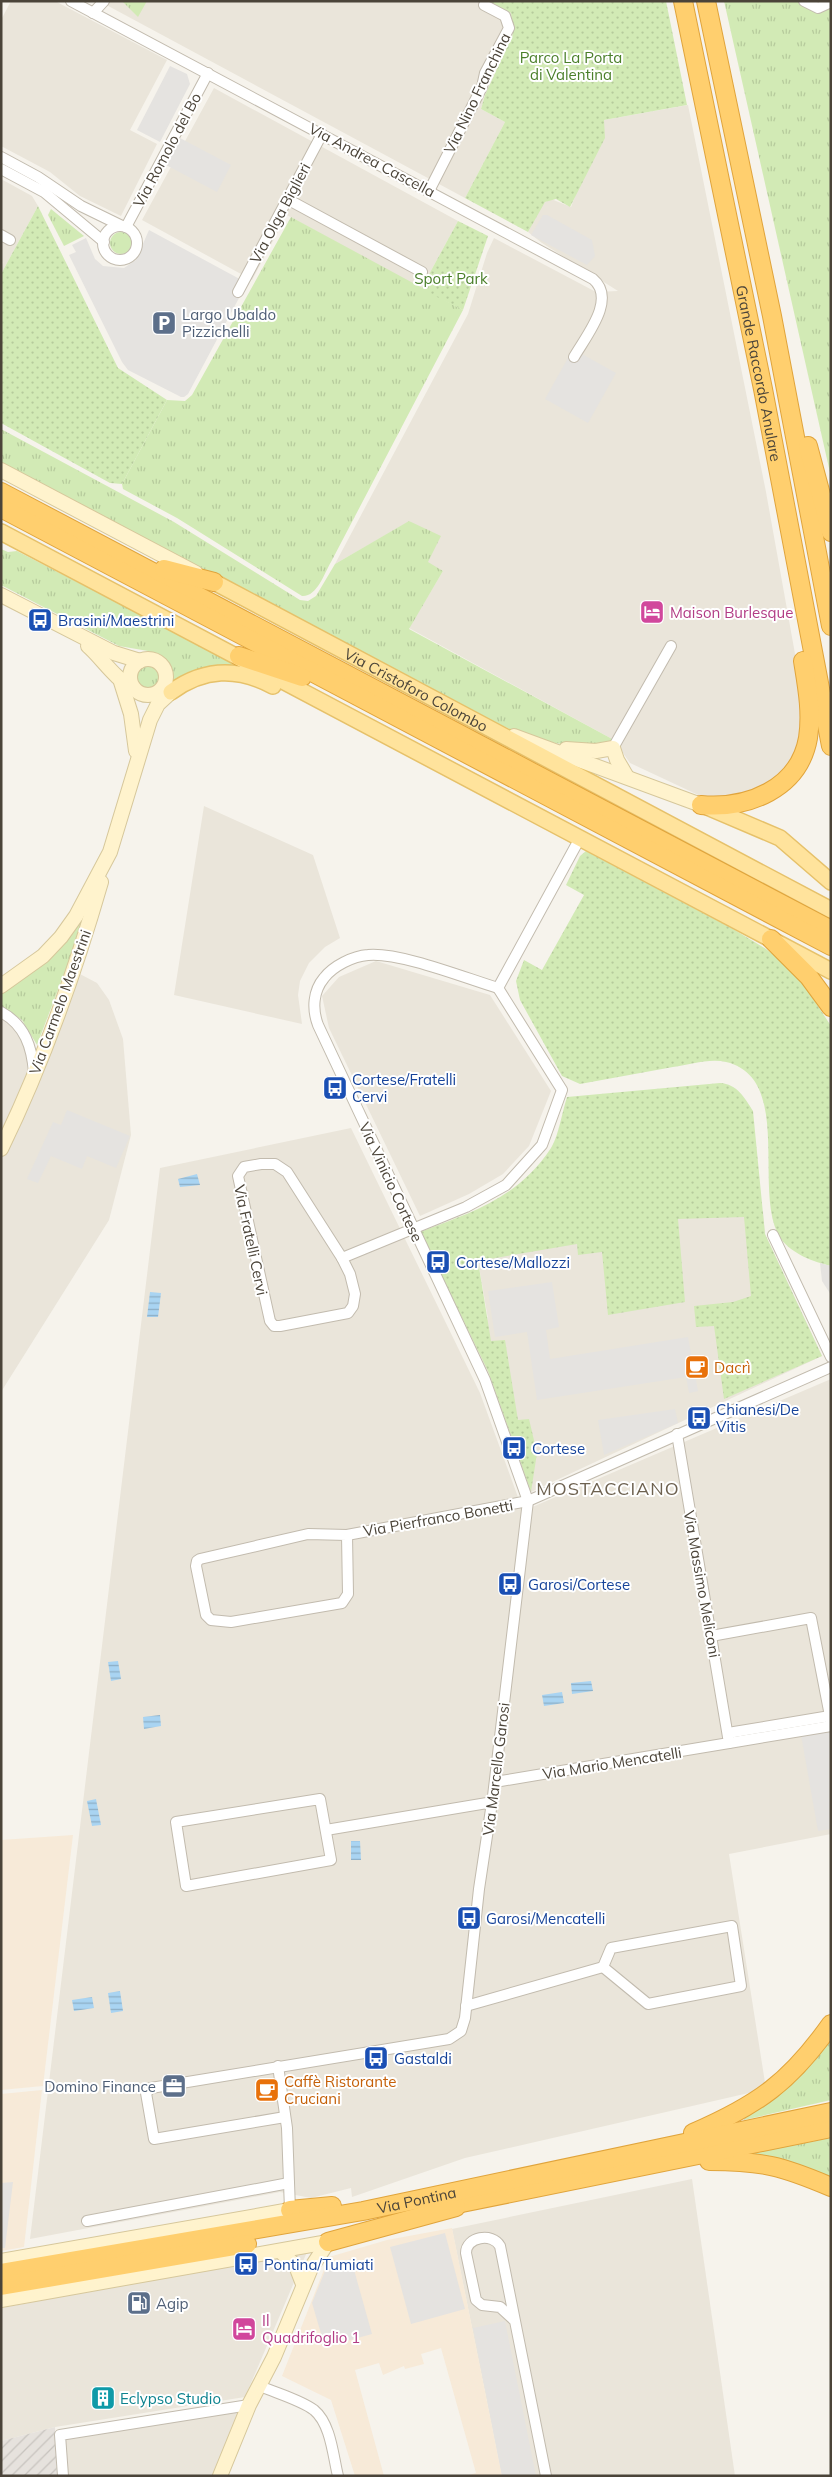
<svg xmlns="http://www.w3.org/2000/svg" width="832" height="2477" font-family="Mulish,sans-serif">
<defs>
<pattern id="industrial-furrows" width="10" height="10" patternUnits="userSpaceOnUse" patternTransform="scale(1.25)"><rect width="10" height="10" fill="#e6e2dd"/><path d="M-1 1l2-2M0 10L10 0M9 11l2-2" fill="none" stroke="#c7c3be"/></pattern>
<pattern id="grass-tufts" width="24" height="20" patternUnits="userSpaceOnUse" patternTransform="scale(1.25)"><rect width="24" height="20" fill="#d2eab5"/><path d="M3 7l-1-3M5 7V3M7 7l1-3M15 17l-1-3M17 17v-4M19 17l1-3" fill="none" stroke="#b6ca9c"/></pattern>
<pattern id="park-dots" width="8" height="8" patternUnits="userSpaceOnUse" patternTransform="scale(1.25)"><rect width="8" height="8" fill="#d2eab5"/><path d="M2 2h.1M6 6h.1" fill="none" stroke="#b6ca9c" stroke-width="1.8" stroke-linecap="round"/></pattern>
<pattern id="water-rules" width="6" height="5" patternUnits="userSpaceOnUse" patternTransform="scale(1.25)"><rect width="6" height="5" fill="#a9d4f2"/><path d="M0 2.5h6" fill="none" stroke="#8caec5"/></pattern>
</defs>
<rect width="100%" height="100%" fill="#f6f3ec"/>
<g fill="#eae5da">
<path d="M11,1H55L167,60L130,130L157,144L121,216L80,196L50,172L1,146V20Z"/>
<path d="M99,1H488L511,13L513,34L485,95L481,109L505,122L465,198Z"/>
<path d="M214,88L458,221L421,289L287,215L252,280L142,220Z"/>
<path d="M688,105L766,492L804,704L801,742L780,777L748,796L709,800L630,763L614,740L409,628L443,571L428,563L410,521L335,564L468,314L487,253L494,238L596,292L618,291L542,243L528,232L542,204L551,199L571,207L604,120Z"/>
<path d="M1,179L32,196L38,206L1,274Z"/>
<path d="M204,806L313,855L340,938L325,947L309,963L300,981L298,995L302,1024L174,995Z"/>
<path d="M376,961L490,995L551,1091L529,1146L503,1174L469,1194L420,1216L329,1028L322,996L339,977Z"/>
<path d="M78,973L97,983L109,1000L123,1039L131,1135L109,1220L1,1392V1017L11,1024L21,1039L26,1049L28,1073Z"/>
<path d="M351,1128L480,1393L523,1511L831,1379V1834L729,1854L766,2089L465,2158L352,2197L351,2188L311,2198L280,2192L30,2239L160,1168Z"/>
<path d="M763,1211L765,1234L822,1356L531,1492L467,1327L488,1319L478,1261L677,1219Z"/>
<path d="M692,2179L735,2476H502L452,2229Z"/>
<path d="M307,2252L245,2397L55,2427L1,2441V2308Z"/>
<path d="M255,2401L220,2476H65L61,2435Z"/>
</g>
<g fill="#f7ead8">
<path d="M73,1835L43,2086L1,2090V1840Z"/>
<path d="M42,2090L24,2247L1,2251V2094Z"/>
<path d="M452,2228L502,2476H465L476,2473L441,2348L421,2354L424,2364L405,2369L404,2366L383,2375L379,2363L355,2370L384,2476H355L331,2400L282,2376L329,2257L387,2240Z"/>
</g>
<path fill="url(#industrial-furrows)" d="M55,2427L57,2476H1V2441Z"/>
<g fill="url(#grass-tufts)">
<path d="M122,1H147L138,17Z"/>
<path d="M724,1H831V477Z"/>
<path d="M51,209L84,236L64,246L48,215Z"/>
<path d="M291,217L463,310L331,562C324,574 317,597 302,596L177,518L123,489L122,484L167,400L185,401L192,395Z"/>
<circle cx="121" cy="243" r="11"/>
<path d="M1,429L174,522L300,600L308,601L316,596L335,564L409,521L441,536L428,562L443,571L409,629L614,740C602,754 544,742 528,736C512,731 497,723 482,716L1,462Z"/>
<path d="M1,549L8,552L17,551L238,665L254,670L170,684L167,664L159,657L148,654V651L119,646L1,585Z"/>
<circle cx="148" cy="677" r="13"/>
<path d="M82,919L69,961L37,1045L22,1020L1,1006V993Z"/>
<path d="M831,2033V2100L744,2120L750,2111Z"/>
<path d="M831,2138V2177L752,2153Z"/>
</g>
<g fill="url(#park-dots)">
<path d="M488,1H666L687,105L604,120L605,138L570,207L556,199L545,202L528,232L465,198L505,122L481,109L485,95L513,34L511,13Z"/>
<path d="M38,206L118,368L167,400L122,484L110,483L1,423V274Z"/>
<path d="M458,221L488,236L463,310L421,289Z"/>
<path d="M586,851L733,929L766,949L795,971L831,1026V1266C814,1262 792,1254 781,1239C751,1196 795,1078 726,1062C709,1058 690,1065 673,1067C642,1073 611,1078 580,1084L562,1076L520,1000L516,981L524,960L542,970L584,895L566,885L580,856Z"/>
<path d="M720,1083C737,1084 745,1098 753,1111L765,1234L822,1356L724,1399L714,1326L696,1327L694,1306L733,1302L751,1296L744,1217L678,1219L685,1302L608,1315L602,1252L578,1255L577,1244L478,1261L491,1341L505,1340L518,1420L529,1419L537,1453L531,1492L488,1371L420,1232C473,1212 518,1198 551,1148C559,1135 562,1112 567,1097Z"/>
</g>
<g fill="#e5e3e0">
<path d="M170,66L187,74L190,84L160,142L137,130Z"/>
<path d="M180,138L231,165L217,192L166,165Z"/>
<path d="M543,215H547L592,240L595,256L587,265L531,235Z"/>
<path d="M149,230L247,283L188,394L184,397H181L128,370L122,362L69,255L76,252L72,245L86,238L95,259L103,266L124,268L136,260Z"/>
<path d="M573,349L616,373L588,423L545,399Z"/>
<path d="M67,1110L130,1136L116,1168L87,1156L82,1169L51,1156L38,1183L27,1179L53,1122L61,1125Z"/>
<path d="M820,1263L831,1266V1295L822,1281Z"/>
<path d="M552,1282L559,1327L546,1330L550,1359L688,1337L698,1391L689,1393L686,1377L537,1400L527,1332L495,1337L488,1291Z"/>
<path d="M675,1409L678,1423L604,1455L598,1420Z"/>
<path d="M831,1729V1829L818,1831L801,1735Z"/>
<path d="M13,2182L5,2248H1V2183Z"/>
<path d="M445,2233L465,2309L411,2324L390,2247Z"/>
<path d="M351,2259L372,2334L325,2347L312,2303L327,2266Z"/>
<path d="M505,2321L536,2476H502L473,2328Z"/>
</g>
<g fill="url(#water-rules)">
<path d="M197,1174L200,1185L180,1187L178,1179Z"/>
<path d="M150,1292L161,1293L158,1317H147Z"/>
<path d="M118,1661L121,1679L111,1681L108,1662Z"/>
<path d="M591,1681L593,1691L572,1694L571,1683Z"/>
<path d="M562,1692L564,1703L544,1706L542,1695Z"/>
<path d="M160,1715L161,1726L144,1729L143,1717Z"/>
<path d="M96,1799L101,1825L92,1826L87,1801Z"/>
<path d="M351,1841H360L361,1860H351Z"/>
<path d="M120,1991L123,2011L111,2013L108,1993Z"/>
<path d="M92,1997L94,2008L74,2011L72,2000Z"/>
</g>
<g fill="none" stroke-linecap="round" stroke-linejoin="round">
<defs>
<g id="street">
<path d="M71,1L593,279C617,299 586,336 574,357"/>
<path d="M804,1L818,8L831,2"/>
<path d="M93,13L104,1"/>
<path d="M1,157L38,177L81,206L122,226"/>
<path d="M1,169L44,192L104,242"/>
<path d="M429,191L482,87L485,73L509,28L505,16L484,5"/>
<path d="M287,199L422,272"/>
<circle cx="120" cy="243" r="17"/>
<path d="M126,227L208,73"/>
<path d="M1,235L10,240"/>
<path d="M238,292L322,134"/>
<path d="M613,748L671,646"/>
<path d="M498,988L580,838"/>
<path d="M1,1012C25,1025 32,1047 34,1073"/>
<path d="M261,1164H275L287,1172L342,1258L350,1274L355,1294L353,1306L348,1313L280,1326H274L270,1321L238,1176L244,1167Z"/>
<path d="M773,1235L831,1357"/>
<path d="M342,1258L466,1207L506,1185L542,1145L562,1090L498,988"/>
<path d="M347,1535L348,1594L342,1603L231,1622L211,1620L206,1615L196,1566L197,1561L200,1559L308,1534L347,1535L528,1501L831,1367"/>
<path d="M711,1636L811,1618L831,1721"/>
<path d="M728,1733L830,1716"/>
<path d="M729,1743L831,1726"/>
<path d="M495,1782L729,1743L677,1434"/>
<path d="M320,1799L331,1860L186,1886L176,1822Z"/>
<path d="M326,1830L493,1802"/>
<path d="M732,1926L741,1986L648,2004L603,1967L611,1948Z"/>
<path d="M466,2006L603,1967"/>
<path d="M278,2066L287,2128L290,2210"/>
<path d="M285,2117L154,2139L146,2093L151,2088L449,2039L461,2031L465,2018L479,1889L493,1796L528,1501L485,1380L318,1025C312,1009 313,991 324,978C333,966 353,956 368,955C400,952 465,978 498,988"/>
<path d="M87,2221L289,2183"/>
<path d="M514,2320L500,2307L482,2305L476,2300L466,2253C466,2237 492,2232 500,2246L546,2476"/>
<path d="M260,2386C276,2393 301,2400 314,2410C331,2424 333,2456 338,2476"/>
<path d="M63,2476L60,2435L249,2405"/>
</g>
<g id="secondary">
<path d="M1,470L196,573"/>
<path d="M1,595L114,653L140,661"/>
<path d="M88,646C102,658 116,681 133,687"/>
<circle cx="148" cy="677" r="18"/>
<path d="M121,682L131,714L136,751"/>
<path d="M514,736L701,805"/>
<path d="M566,749L596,751L613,748L617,760L627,777"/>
<path d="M1,986L43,956L61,937L76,916L110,852L150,720L158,704L171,692"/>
<path d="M1,1149C42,1065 75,972 101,882"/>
<path d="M281,2252L296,2266L303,2284"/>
<path d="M1,2261L290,2210"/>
<path d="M1,2300L328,2242"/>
<path d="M220,2476L249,2405L274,2357L311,2268L328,2242"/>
</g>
<g id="primary">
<path d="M1,532L831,971"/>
<path id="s1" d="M214,582L831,910"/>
<path d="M171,692C204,668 237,667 273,686"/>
<path d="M705,806L780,838L831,882"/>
</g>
<g id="highway">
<path id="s2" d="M683,1L763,389L831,746"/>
<path d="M706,1L772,316L831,626"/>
<path d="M808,446L831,532"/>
<path d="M1,492L831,930"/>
<path d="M1,508L831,946"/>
<path d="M164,569L214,582"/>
<path d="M239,656L302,677"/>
<path d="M701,805C748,809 799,789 808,738C812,712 807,686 803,661"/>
<path d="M771,939L809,977L831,1007"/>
<path d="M693,2133C758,2105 790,2082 831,2024"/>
<path d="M709,2161C762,2161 782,2166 831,2187"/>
<path d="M442,2207L831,2128"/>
<path d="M290,2210L332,2206"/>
<path d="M328,2242L456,2207"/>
<path id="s3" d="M1,2273L363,2211L831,2112"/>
<path d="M1,2286L247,2244"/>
</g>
</defs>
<use href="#street" stroke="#c2bbae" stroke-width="12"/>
<use href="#secondary" stroke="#d6c79b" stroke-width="16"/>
<use href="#primary" stroke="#e6c16a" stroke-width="18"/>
<use href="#highway" stroke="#e0a43c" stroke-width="20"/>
<use href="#street" stroke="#fff" stroke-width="10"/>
<use href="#secondary" stroke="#fff3cd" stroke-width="14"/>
<use href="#primary" stroke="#ffe39c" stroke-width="15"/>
<use href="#highway" stroke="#ffcf6e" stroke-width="18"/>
</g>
<defs>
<symbol id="parking-square" viewBox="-11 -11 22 22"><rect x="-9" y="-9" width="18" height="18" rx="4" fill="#5c6f8a" stroke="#fff"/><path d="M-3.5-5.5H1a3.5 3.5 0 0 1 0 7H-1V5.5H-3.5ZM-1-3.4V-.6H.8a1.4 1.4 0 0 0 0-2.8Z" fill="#fff"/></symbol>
<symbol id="hotel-square" viewBox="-11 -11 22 22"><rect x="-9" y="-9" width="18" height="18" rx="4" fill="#d1479c" stroke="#fff"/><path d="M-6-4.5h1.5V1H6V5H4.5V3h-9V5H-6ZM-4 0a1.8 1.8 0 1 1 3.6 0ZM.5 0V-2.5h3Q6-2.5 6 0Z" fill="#fff"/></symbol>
<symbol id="bus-square" viewBox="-11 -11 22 22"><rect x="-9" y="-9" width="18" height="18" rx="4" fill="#1a4fb4" stroke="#fff"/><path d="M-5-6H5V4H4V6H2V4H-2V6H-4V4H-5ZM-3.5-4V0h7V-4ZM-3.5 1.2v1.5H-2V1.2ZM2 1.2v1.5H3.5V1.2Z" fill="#fff"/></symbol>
<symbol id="cafe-square" viewBox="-11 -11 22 22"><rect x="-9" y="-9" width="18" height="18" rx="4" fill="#e8710a" stroke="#fff"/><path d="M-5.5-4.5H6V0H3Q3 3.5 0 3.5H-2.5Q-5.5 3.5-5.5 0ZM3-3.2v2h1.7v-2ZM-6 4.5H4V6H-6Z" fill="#fff"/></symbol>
<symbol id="office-square" viewBox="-11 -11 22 22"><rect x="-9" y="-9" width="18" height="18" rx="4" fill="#5c6f8a" stroke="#fff"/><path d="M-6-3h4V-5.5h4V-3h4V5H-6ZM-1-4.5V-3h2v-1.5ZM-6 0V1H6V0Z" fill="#fff"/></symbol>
<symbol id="fuel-square" viewBox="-11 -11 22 22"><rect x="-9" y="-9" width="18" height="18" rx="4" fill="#5c6f8a" stroke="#fff"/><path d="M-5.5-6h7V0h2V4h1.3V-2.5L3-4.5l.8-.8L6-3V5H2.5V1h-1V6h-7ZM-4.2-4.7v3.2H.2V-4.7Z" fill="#fff"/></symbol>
<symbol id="building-square" viewBox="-11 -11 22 22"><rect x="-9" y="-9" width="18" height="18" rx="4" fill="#0f9aa8" stroke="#fff"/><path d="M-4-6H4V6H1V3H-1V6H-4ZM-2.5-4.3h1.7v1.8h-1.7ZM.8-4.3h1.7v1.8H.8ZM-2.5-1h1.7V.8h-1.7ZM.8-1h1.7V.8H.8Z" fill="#fff"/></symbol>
</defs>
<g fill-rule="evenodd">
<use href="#parking-square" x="150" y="309" width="28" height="28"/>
<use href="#hotel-square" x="638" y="598" width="28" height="28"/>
<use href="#bus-square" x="26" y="606" width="28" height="28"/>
<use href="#bus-square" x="321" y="1074" width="28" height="28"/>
<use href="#bus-square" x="424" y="1248" width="28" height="28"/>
<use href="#cafe-square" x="683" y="1353" width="28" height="28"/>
<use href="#bus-square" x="685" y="1404" width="28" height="28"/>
<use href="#bus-square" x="500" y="1434" width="28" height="28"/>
<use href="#bus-square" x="496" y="1570" width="28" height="28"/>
<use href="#bus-square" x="455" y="1904" width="28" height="28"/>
<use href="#bus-square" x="362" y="2044" width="28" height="28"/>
<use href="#office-square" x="160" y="2072" width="28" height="28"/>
<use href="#cafe-square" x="253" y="2076" width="28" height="28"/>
<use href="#bus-square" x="232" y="2250" width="28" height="28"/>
<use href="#fuel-square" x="125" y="2289" width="28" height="28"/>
<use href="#hotel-square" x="230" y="2315" width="28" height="28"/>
<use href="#building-square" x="89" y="2384" width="28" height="28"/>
</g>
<g text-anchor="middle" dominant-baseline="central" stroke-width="4" stroke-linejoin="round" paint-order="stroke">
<g font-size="15" fill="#4a7f2a" stroke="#fff">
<text x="571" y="57">Parco La Porta<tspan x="571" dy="17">di Valentina</tspan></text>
<text x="451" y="278">Sport Park</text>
</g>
<g font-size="15" fill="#4b4439" stroke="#fff">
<text transform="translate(477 93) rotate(-64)">Via Nino Franchina</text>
<text transform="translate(167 150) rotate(-62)">Via Romolo del Bo</text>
<text transform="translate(372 160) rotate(28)">Via Andrea Cascella</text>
<text transform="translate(280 213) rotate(-62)">Via Olga Biglieri</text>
<text stroke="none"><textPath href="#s2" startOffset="380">Grande Raccordo Anulare</textPath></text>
<text stroke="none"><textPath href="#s1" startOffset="229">Via Cristoforo Colombo</textPath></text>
<text transform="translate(60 1002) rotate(-70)">Via Carmelo Maestrini</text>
<text transform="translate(391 1182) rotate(65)">Via Vinicio Cortese</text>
<text transform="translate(251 1240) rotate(78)">Via Fratelli Cervi</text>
<text transform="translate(438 1518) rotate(-10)">Via Pierfranco Bonetti</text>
<text transform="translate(702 1584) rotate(80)">Via Massimo Meliconi</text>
<text transform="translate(612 1763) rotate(-9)">Via Mario Mencatelli</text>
<text transform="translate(496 1769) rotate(-83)">Via Marcello Garosi</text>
<text stroke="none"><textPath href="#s3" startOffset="422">Via Pontina</textPath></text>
</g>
<g font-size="15" fill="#4e5e75" stroke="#fff" text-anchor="start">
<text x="182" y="314">Largo Ubaldo<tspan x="182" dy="17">Pizzichelli</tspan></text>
<text x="156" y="2086" text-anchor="end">Domino Finance</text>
<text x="156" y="2303">Agip</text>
</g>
<g font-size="15" fill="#b23c85" stroke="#fff" text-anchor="start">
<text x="670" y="612">Maison Burlesque</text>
<text x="262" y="2320">Il<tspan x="262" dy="17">Quadrifoglio 1</tspan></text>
</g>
<g font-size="15" fill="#164399" stroke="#fff" text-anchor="start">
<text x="58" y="620">Brasini/Maestrini</text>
<text x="352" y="1079">Cortese/Fratelli<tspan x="352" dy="17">Cervi</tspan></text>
<text x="456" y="1262">Cortese/Mallozzi</text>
<text x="716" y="1409">Chianesi/De<tspan x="716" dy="17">Vitis</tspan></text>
<text x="532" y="1448">Cortese</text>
<text x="528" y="1584">Garosi/Cortese</text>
<text x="486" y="1918">Garosi/Mencatelli</text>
<text x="394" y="2058">Gastaldi</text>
<text x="264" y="2264">Pontina/Tumiati</text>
</g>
<g font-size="15" fill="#c56008" stroke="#fff" text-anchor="start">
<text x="714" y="1367">Dacrì</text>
<text x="284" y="2081">Caffè Ristorante<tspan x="284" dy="17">Cruciani</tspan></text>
</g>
<g font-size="15" fill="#0d838f" stroke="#fff" text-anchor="start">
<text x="120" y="2398">Eclypso Studio</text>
</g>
<g font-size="18" letter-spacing="1" fill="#6e6250" stroke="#fff">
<text x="608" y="1488">MOSTACCIANO</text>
</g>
</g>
<rect width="832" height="2477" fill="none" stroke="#4b4439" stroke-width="5"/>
</svg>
